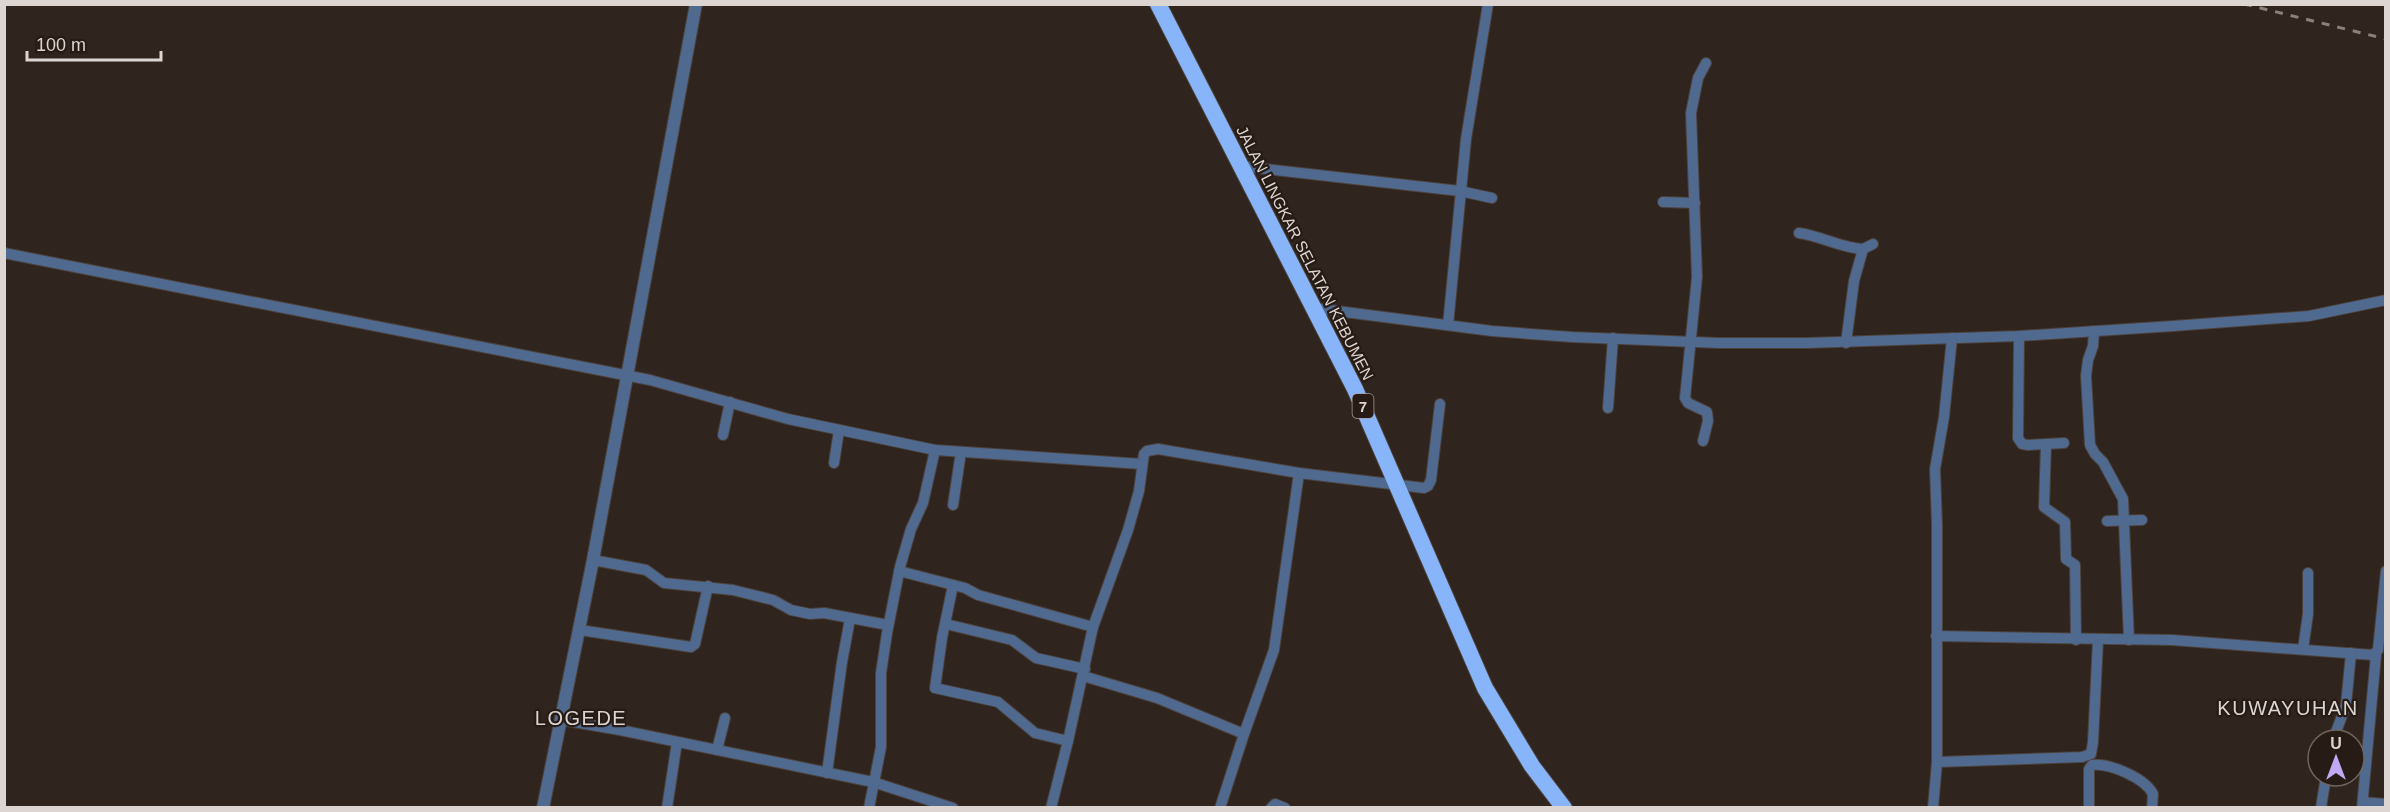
<svg xmlns="http://www.w3.org/2000/svg" width="2390" height="812" font-family="Arial,sans-serif">
<rect width="100%" height="100%" fill="#30251e"/>
<g fill="none" stroke-linecap="round" stroke-linejoin="round">
<defs>
<g id="minor">
<path d="M1239,166L1460,191L1492,198"/>
<path d="M1663,202L1695,203"/>
<path d="M1799,233C1821,236 1841,248 1863,249"/>
<path d="M4,253L650,380L788,419L935,450L1142,464"/>
<path d="M1314,308L1492,331L1572,337L1719,343H1807L2019,336L2173,326L2309,316L2386,300"/>
<path d="M1448,325L1466,139L1488,4"/>
<path d="M2094,331L2093,346L2088,360L2086,376L2090,445L2095,454L2103,462L2123,499L2129,640"/>
<path d="M2019,336L2018,438L2022,444L2028,445L2064,443"/>
<path d="M1952,338L1944,417L1935,469L1937,525V762L2082,757L2091,754L2093,742L2098,640"/>
<path d="M1846,343L1854,281L1863,249L1873,244"/>
<path d="M1608,408L1613,338"/>
<path d="M723,435L730,402"/>
<path d="M1703,441L1708,421L1707,412L1688,403L1685,398L1697,277L1691,113L1698,78L1706,63"/>
<path d="M2046,444L2044,507L2065,522L2066,559L2075,565L2076,640"/>
<path d="M834,463L839,430"/>
<path d="M953,505L961,452"/>
<path d="M2107,521L2142,520"/>
<path d="M593,560L646,570L664,583L733,590L773,600L791,610L810,614L824,613L888,625"/>
<path d="M899,571L965,588L978,595L1093,627"/>
<path d="M953,585L942,638L935,688L998,702L1035,733L1068,741"/>
<path d="M946,624L1012,640L1036,658L1085,669"/>
<path d="M580,630L691,647L695,644L708,586"/>
<path d="M1936,636L2172,640L2373,655L2378,650L2386,571"/>
<path d="M2303,649L2308,614V573"/>
<path d="M1083,676L1157,698L1244,734L1274,650L1299,473"/>
<path d="M562,720L620,730L873,782L953,808"/>
<path d="M2333,740L2346,705L2351,653"/>
<path d="M717,750L725,718"/>
<path d="M827,773L842,662L850,619"/>
<path d="M2363,802L2386,804"/>
<path d="M667,808L677,742"/>
<path d="M869,808L881,747V673L887,633L900,567L911,529L923,503L935,450"/>
<path d="M1051,808L1068,741L1093,627L1128,530L1139,491L1144,454L1147,451L1158,449L1299,473L1424,488L1428,486L1431,480L1440,404"/>
<path d="M1220,808L1244,734"/>
<path d="M1271,808L1275,804L1285,808"/>
<path d="M1933,808L1937,762"/>
<path d="M2089,808V769L2092,765C2110,763 2145,778 2153,794L2152,808"/>
<path d="M2321,808L2326,776"/>
<path d="M2362,808L2376,655"/>
</g>
<path id="tertiary" d="M543,808L593,560L696,4"/>
<path id="trunk" d="M1158,4L1355,389L1485,688L1532,766L1564,808"/>
</defs>
<use href="#minor" stroke="#4c413b" stroke-width="12"/>
<use href="#tertiary" stroke="#4c413b" stroke-width="14"/>
<use href="#trunk" stroke="#4c413b" stroke-width="18"/>
<use href="#minor" stroke="#4f698f" stroke-width="10"/>
<use href="#tertiary" stroke="#4f698f" stroke-width="12"/>
<use href="#trunk" stroke="#88b5f9" stroke-width="16"/>
<path stroke="#8a817b" stroke-width="3" stroke-dasharray="8 8" stroke-linecap="butt" d="M2244,4L2386,39"/>
</g>
<g text-anchor="middle" dominant-baseline="central" stroke-width="4.5" stroke-linejoin="round" paint-order="stroke">
<rect fill="#261b15" stroke="#a69d99" stroke-width="1.5" x="1352.5" y="394" width="21" height="24" rx="4.5"/>
<g font-size="15" font-weight="bold" fill="#ddd5d1">
<text x="1363" y="406">7</text>
</g>
<g font-size="16" fill="#ddd5d1" stroke="#261b15">
<text transform="translate(1305 253) rotate(63)">JALAN LINGKAR SELATAN KEBUMEN</text>
</g>
<g font-size="20" letter-spacing="1.5" fill="#ddd5d1" stroke="#261b15">
<text x="2288" y="708">KUWAYUHAN</text>
<text x="581" y="718">LOGEDE</text>
</g>
</g>
<rect width="2390" height="812" fill="none" stroke="#ddd5d1" stroke-width="12"/>
<g transform="translate(2336 758)"><circle r="28" fill="#261b15" stroke="#6f6560" stroke-width="1.5"/>
<path d="M0-4.5L10 22L0 15L-10 22Z" fill="#c0a8f3"/>
<text y="-9" font-size="16" font-weight="bold" text-anchor="middle" fill="#ddd5d1">U</text>
</g>
<path d="M27 51v9h134v-9" fill="none" stroke="#ddd5d1" stroke-width="3"/>
<text x="36" y="51" font-size="18" fill="#ddd5d1" stroke="#261b15" stroke-width="4.5" paint-order="stroke">100 m</text>
</svg>
